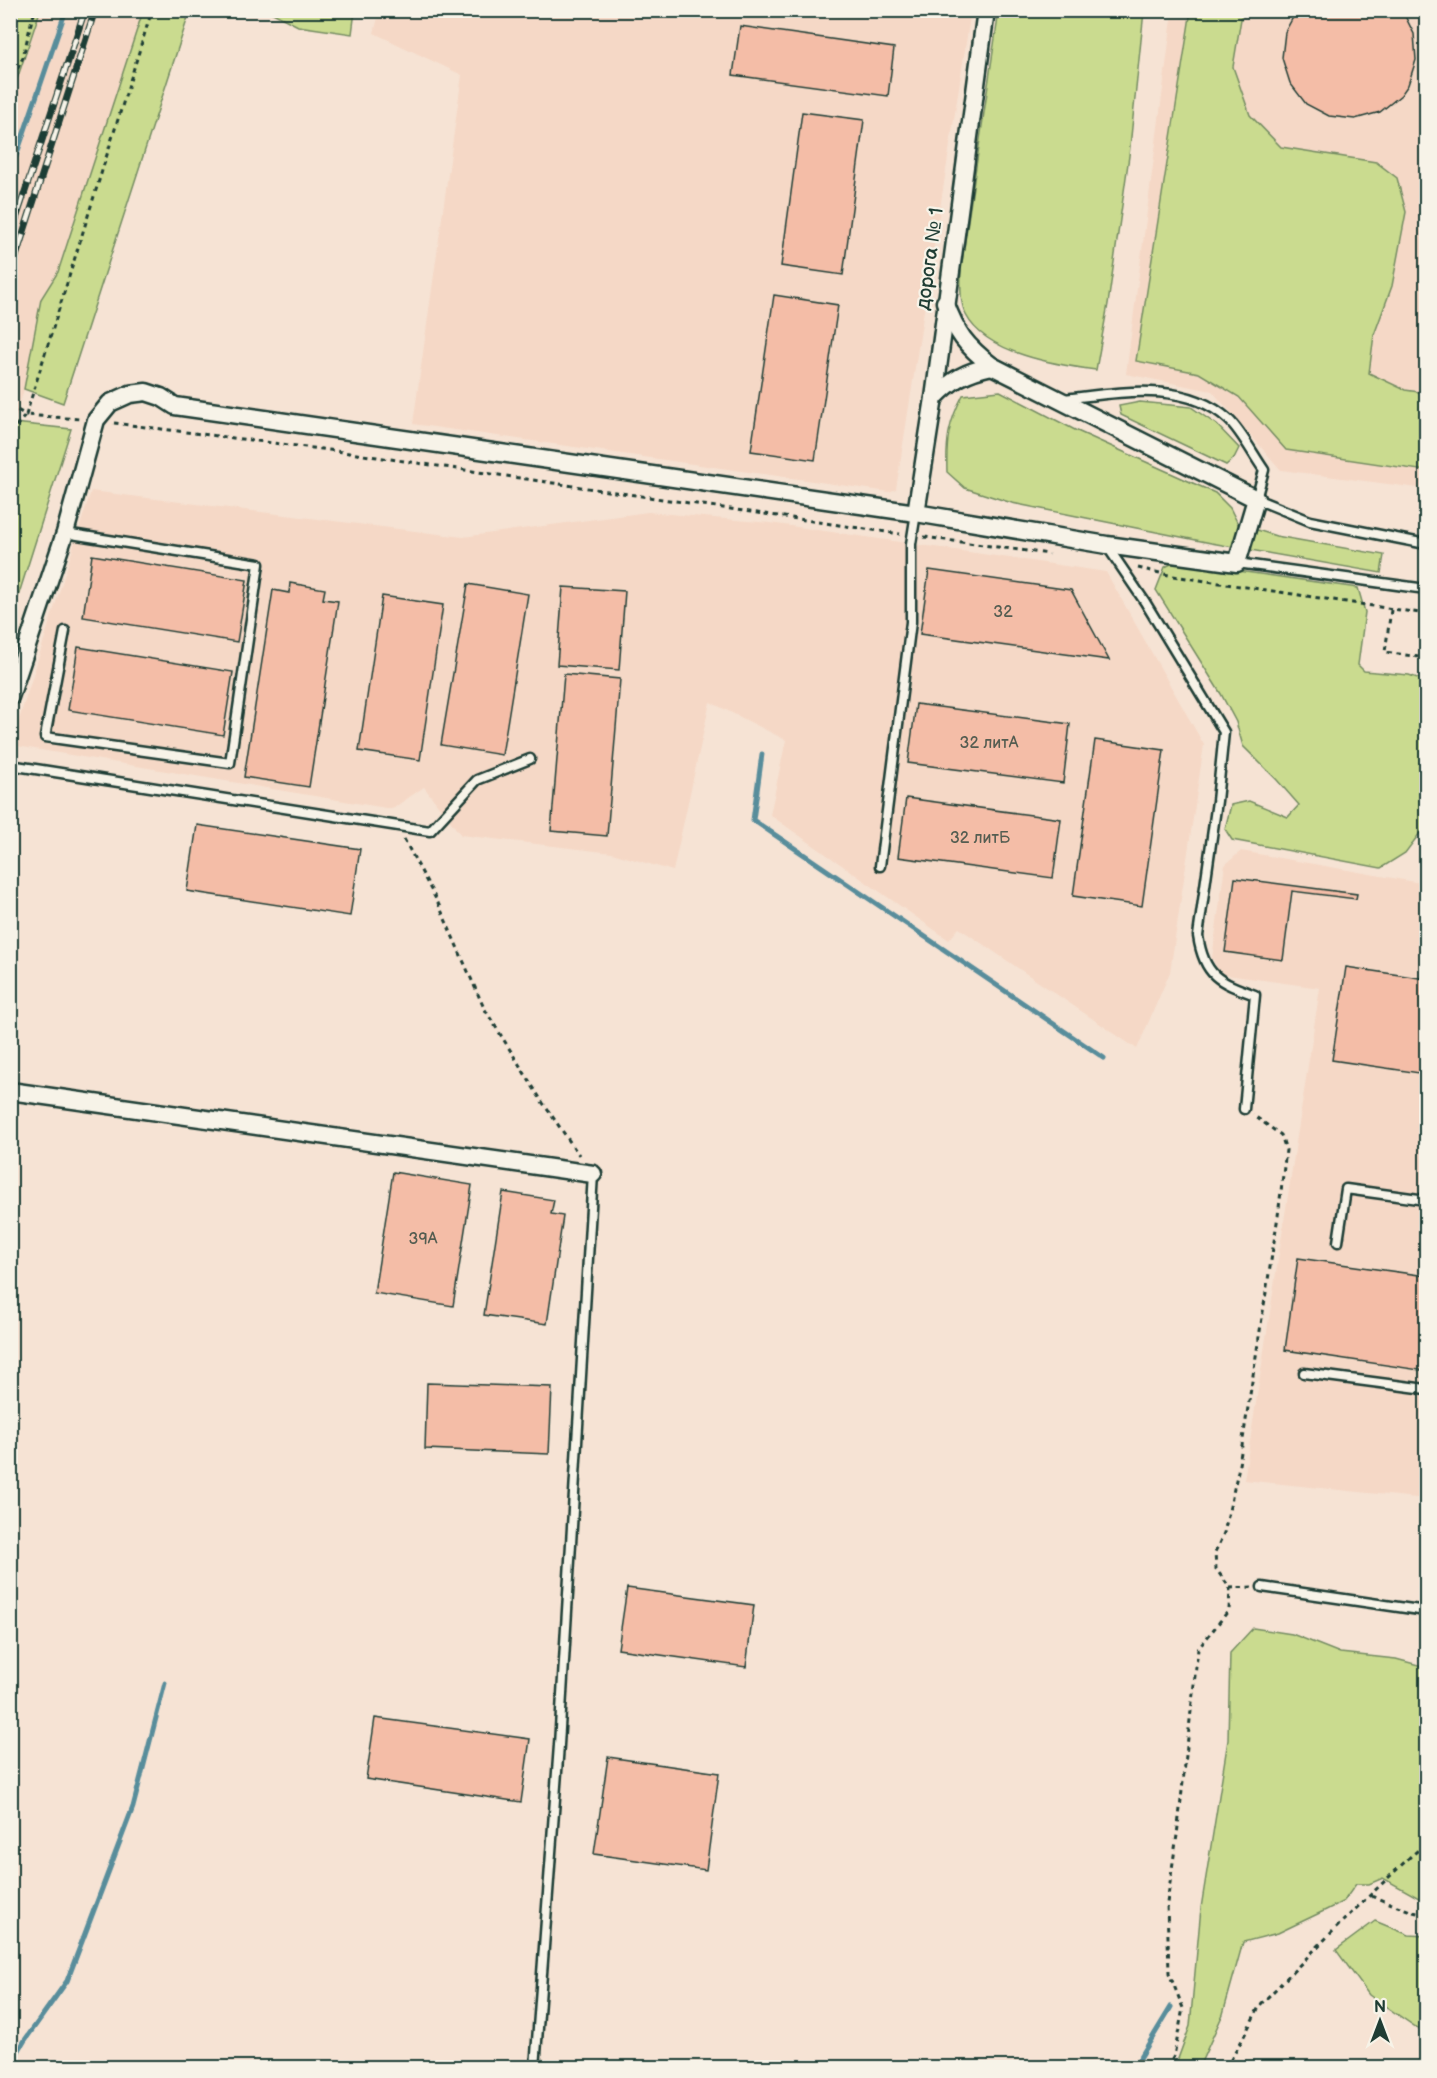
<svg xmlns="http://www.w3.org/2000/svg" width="1437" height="2078" font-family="'Balsamiq Sans',sans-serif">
<rect width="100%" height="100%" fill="#f6e3d4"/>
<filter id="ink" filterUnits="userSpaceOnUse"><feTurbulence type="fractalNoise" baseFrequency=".0167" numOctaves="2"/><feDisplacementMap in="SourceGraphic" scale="12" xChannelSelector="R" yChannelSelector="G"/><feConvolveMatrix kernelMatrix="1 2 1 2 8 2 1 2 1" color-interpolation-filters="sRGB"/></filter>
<g filter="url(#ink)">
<g fill="#f5d8c6">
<path d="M380,10L971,11L896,489L889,492L413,424L462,75L374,33Z"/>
<path d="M40,11H143L58,272L41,299L24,389L11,434V97Z"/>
<path d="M1173,11H1426V489L1281,470L1212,391L1126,374Z"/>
<path d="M91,491L463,537L648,512L770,523L1106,572L1204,745L1170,972L1137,1049L959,928L949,940L770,815L786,740L710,702L673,871L612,853L461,835L424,787L392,809L11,745Z"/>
<path d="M1241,851L1426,884V1499L1244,1480L1320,988L1220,974L1212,958L1225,865Z"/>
</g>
<g fill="#cadb8f" stroke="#748c62" stroke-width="1.5">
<path d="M11,10L40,11L11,97L10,11Z"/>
<path d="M1191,10L1244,11L1242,13L1233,67L1250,115L1281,147L1376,162L1397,178L1406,212L1392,286L1374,335L1369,373L1405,390L1426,393V471L1286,450L1239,397L1199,373L1136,361Z"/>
<path d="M143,11H190L63,403L24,389L41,299L58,272Z"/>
<path d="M269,11H355L352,34L298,26Z"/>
<path d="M999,11H1144L1129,156L1108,304L1096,370C1058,365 986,354 966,315C959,301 961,283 961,268Z"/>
<path d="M1000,391L1075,430L1215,493L1230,508L1238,524L1276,536L1384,555L1381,573L1211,543L1012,503L965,488L947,472C946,441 948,423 963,395Z"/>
<path d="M1140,402L1191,407L1217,425L1239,448L1234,458L1226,465L1121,415L1119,406Z"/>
<path d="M14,423L71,429L11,619L10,434Z"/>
<path d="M1175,562L1358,588L1365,612L1358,665L1364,671L1409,675L1426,681V825L1405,853L1381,868L1232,840L1225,829L1231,805L1249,801L1288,817L1299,805L1277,780L1243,746L1236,722L1221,694L1156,590L1165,567Z"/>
<path d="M1253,1628L1292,1634L1340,1653L1396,1659L1426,1667V1902L1383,1878L1369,1884H1356L1344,1901L1326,1910L1278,1933L1243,1942L1223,2014L1199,2067H1175L1190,2026L1201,1908L1228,1740L1230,1653Z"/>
<path d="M1375,1921L1409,1935L1426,1936V2034L1369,1995L1336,1950Z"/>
</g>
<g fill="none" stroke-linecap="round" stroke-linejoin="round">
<g stroke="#598d9b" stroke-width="5">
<path d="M10,174L66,10"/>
<path d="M762,754L753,820L1104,1058"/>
<path d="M10,2065L25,2040L67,1981L133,1807L165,1683"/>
<path d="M1134,2068L1171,2007"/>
</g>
</g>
<g fill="#f4bda7" stroke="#1f3d34" stroke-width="1.5">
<path d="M1297,10H1402L1414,34L1416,60L1408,85L1401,95L1380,112L1355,119L1329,116L1306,104L1290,83L1282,58L1285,32Z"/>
<path d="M740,26L894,48L888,96L733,75Z"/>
<path d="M802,112L864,120L843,275L781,266Z"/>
<path d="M774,295L838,305L815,460L751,451Z"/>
<path d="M92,555L247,580L237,642L83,617Z"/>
<path d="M929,570L1071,590L1109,660L920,634Z"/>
<path d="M290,583L325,589L323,599L338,601L309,787L244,777L273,590L289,593Z"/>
<path d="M468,584L528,594L502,755L441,745Z"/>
<path d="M563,587L625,591L619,670L557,665Z"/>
<path d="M382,596L443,605L420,760L359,751Z"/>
<path d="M78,647L233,672L223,735L68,710Z"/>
<path d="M564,674L620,679L607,836L551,831Z"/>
<path d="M916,704L1070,724L1063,783L908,763Z"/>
<path d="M1095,740L1164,750L1142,906L1073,896Z"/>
<path d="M906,798L1061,819L1053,878L898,857Z"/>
<path d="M197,825L360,849L350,916L187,891Z"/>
<path d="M1235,878L1357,894L1356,899L1292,891L1283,960L1225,952Z"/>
<path d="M1346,967L1426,979V1074L1332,1060Z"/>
<path d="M393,1172L472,1185L453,1306L374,1293Z"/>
<path d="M503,1192L554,1200L551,1214L563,1216L547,1324L484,1315Z"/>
<path d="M1298,1258L1426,1276V1371L1285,1350Z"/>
<path d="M427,1383L552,1387L549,1454L425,1449Z"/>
<path d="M627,1588L754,1605L746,1667L618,1649Z"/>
<path d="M375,1718L530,1739L521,1802L366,1779Z"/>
<path d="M608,1757L719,1773L706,1870L594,1854Z"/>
</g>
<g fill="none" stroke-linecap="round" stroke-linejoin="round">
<defs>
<g id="lane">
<path d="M1063,399C1117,393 1185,379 1229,420C1241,431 1254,456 1264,470L1256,499L1310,521L1426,544"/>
<path d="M65,533L259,564L230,763L45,737L65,631"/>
<path d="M1107,546L1145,602L1224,732L1217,801L1198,936C1204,976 1219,982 1255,995L1244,1109"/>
<path d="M1237,563L1426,589"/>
<path d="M10,765L430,831L477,780L530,759"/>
<path d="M880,866L911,622V544L916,513"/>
<path d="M1338,1242L1346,1189L1426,1200"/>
<path d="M1304,1373L1426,1389"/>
<path d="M1262,1587L1426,1611"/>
<path d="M535,2068L559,1745L593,1174"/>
</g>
<g id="street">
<path d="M934,398C953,379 965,372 992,366"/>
<path d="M916,513L934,398L986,10"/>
<path d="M10,697L65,533L96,420L110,403L130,394L146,392L161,397L175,406L916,513L1107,545L1237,563L1256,499L992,366C965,345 957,334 945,302"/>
<path d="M10,1091L593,1174"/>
</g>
</defs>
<use href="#lane" stroke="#1f3d34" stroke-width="13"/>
<use href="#street" stroke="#1f3d34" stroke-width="21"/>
<g stroke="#1f3d34" stroke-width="3" stroke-dasharray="4.5 4.5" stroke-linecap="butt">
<path d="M10,85L23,57L32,19L36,10"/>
<path d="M10,406L26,415L152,10"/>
<path d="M114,423L329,450L900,534"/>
<path d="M10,433L26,415L80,419"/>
<path d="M924,537L1049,554"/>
<path d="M1138,568L1173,576L1426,614"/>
<path d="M1391,610L1385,652L1426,658"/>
<path d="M404,839L438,903L484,1008L543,1103L579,1155"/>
<path d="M1252,1587L1230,1588L1216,1569L1215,1552L1224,1533L1238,1471L1278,1216L1286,1150L1281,1135L1253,1115"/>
<path d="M1371,1896L1413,1912L1426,1915"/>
<path d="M1167,2068L1174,2056L1183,2008L1169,1973L1167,1903L1177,1835L1198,1649L1229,1610L1230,1588"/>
<path d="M1226,2068L1241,2042L1260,2005L1343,1921L1411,1856L1426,1844"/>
</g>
<use href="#lane" stroke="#f7f3e8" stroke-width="8"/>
<use href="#street" stroke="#f7f3e8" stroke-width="16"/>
<defs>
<g id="rail">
<path d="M10,237L85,10"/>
<path d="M10,275L95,10"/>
</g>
</defs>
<use href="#rail" stroke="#1f3d34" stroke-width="7"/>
<use href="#rail" stroke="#f7f3e8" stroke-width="4.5" stroke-dasharray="14" stroke-linecap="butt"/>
</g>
</g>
<g text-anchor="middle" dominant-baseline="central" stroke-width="4.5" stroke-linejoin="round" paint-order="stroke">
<g font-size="16" fill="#545d51">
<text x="1003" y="612">32</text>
<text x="989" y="743">32 литА</text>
<text x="980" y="838">32 литБ</text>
<text x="423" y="1239">39А</text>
</g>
<g font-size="20" fill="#1f3d34" stroke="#f7f3e8">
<text transform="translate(930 259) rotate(-82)">дорога № 1</text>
</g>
</g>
<rect width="1437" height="2078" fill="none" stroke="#f7f3e8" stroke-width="36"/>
<rect x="18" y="18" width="1401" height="2042" fill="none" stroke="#1f3d34" stroke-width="2" filter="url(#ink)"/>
<g transform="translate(1380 2021)" stroke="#f7f3e8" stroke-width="4.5" paint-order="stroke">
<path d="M0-4.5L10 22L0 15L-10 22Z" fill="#1f3d34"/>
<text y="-9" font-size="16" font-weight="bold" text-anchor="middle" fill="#1f3d34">N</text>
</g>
</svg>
